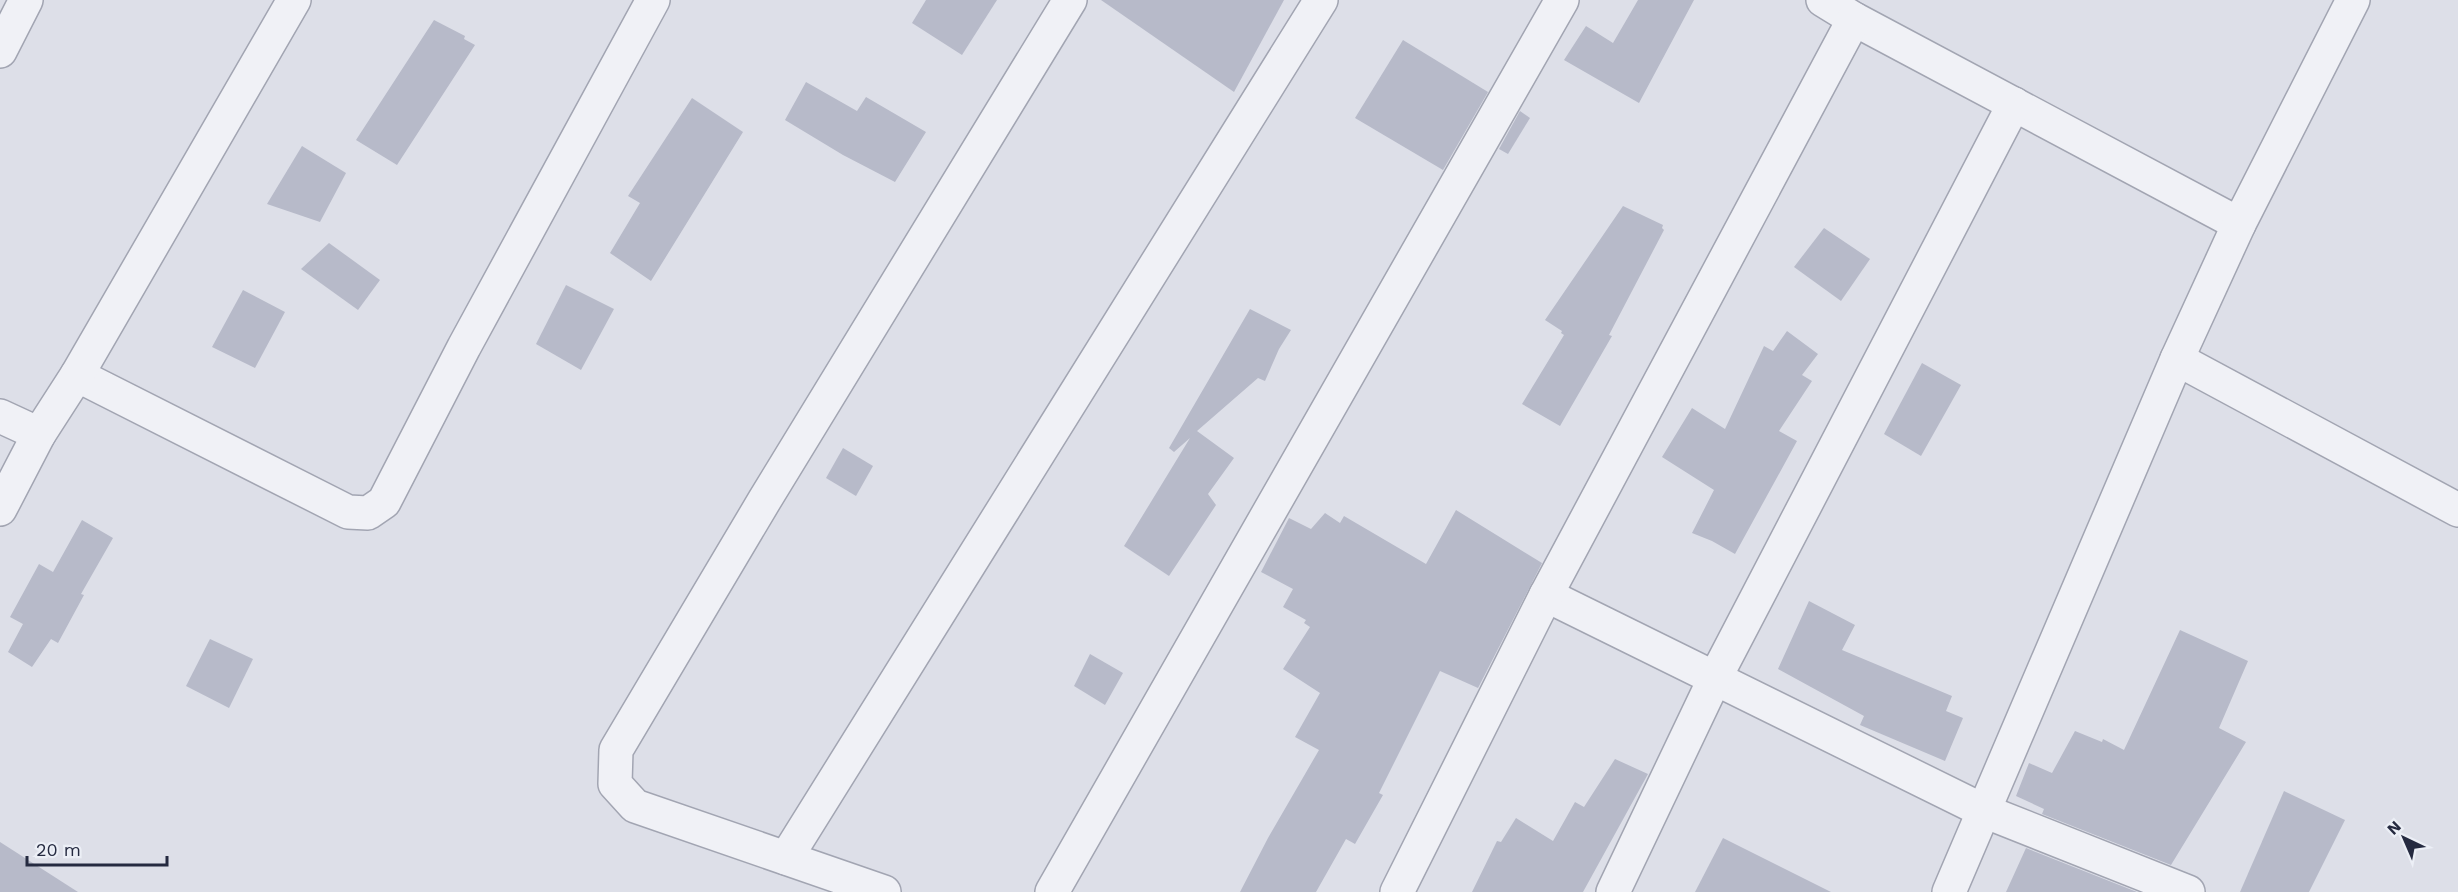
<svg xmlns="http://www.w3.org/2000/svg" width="2458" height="892" font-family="'Work Sans',sans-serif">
<rect width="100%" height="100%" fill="#dddfe8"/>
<g fill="#b7bac9">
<path d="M926,0H997L962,55L912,23Z"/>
<path d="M1101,0H1284L1234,92Z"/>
<path d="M1638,0H1694L1639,103L1564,60L1586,26L1613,43Z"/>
<path d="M434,20L465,36L464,39L475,45L397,165L356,140Z"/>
<path d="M1403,40L1488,92L1443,170L1355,118Z"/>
<path d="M806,82L857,111L866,97L926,132L895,182L843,155L785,120Z"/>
<path d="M692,98L743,132L651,281L610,253L640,203L628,196Z"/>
<path d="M1520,111L1530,118L1508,154L1499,149Z"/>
<path d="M302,146L346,173L320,222L267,204Z"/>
<path d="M1623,206L1663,225L1662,228L1664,230L1609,335L1612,336L1560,426L1522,404L1564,335L1561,333L1562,331L1545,320Z"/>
<path d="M1824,228L1870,259L1841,301L1794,267Z"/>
<path d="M329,243L380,280L358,310L301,269Z"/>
<path d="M566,285L614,309L581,370L536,344Z"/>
<path d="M243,290L285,312L255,368L212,347Z"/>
<path d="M1250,309L1291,330L1279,349L1265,381L1258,378L1197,431L1234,458L1208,494L1216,505L1169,576L1124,546L1190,438L1174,452L1169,448Z"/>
<path d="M1787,331L1818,354L1802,375L1812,381L1779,431L1797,441L1735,554L1712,541L1692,533L1714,490L1662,457L1692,408L1725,429L1764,346L1773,351Z"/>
<path d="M1922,363L1961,385L1921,456L1884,434Z"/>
<path d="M843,448L873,466L856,496L826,478Z"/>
<path d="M1456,510L1542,563L1478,688L1440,671L1379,793L1383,795L1355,844L1346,839L1316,892H1240L1268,838L1319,750L1295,737L1320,693L1283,669L1310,627L1304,623L1306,620L1283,607L1293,589L1261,572L1289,518L1311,529L1325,513L1340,523L1344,516L1426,564Z"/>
<path d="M82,520L113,538L81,594L84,595L58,643L51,639L32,667L8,652L23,624L10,617L39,564L53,572Z"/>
<path d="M1809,601L1855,625L1842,650L1952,696L1946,711L1963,718L1945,761L1860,725L1864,716L1778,669Z"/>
<path d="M2180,630L2248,661L2219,728L2246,742L2171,865L2042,814L2044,809L2016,796L2029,763L2052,773L2075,731L2102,742L2103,739L2124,750Z"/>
<path d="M210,639L253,659L229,708L186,686Z"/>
<path d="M1090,654L1123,673L1105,705L1074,686Z"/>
<path d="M1615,759L1648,774L1583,892H1472L1497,841L1501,842L1516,818L1553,841L1575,802L1584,807Z"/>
<path d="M2284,791L2345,820L2309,892H2240Z"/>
<path d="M1723,838L1831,892H1695Z"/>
<path d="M0,842L78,892H0Z"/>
<path d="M2026,848L2137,892H2006Z"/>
</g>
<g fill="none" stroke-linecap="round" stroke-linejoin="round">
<defs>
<g id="street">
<path d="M1823,0L1854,19L2239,224"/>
<path d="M0,51L26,0"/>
<path d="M2177,359L2458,510"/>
<path d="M77,375L348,512L368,513L384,502L464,347L653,0"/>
<path d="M0,416L39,434"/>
<path d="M0,509L39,434L77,375L294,0"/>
<path d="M1546,595L1984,811L2188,892"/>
<path d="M786,858L1321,0"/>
<path d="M884,892L635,806L615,784L616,750L764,501L1070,0"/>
<path d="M1052,892L1562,0"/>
<path d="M1397,892L1546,595L1854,19"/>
<path d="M1613,892L1715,678L2014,104"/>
<path d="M1949,892L2177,359L2239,224L2353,0"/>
</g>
</defs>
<use href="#street" stroke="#a2a5b2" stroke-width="36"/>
<use href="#street" stroke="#f0f1f6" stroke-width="33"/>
</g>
<g transform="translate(2404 838) rotate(316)" stroke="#eceff6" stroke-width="4.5" paint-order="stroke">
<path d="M0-4.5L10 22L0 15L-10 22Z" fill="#252a40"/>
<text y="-9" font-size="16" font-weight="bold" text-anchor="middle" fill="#252a40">N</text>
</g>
<path d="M27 856v9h140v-9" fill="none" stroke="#252a40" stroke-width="3"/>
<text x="36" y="856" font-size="18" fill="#252a40" stroke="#eceff6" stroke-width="4.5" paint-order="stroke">20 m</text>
</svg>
